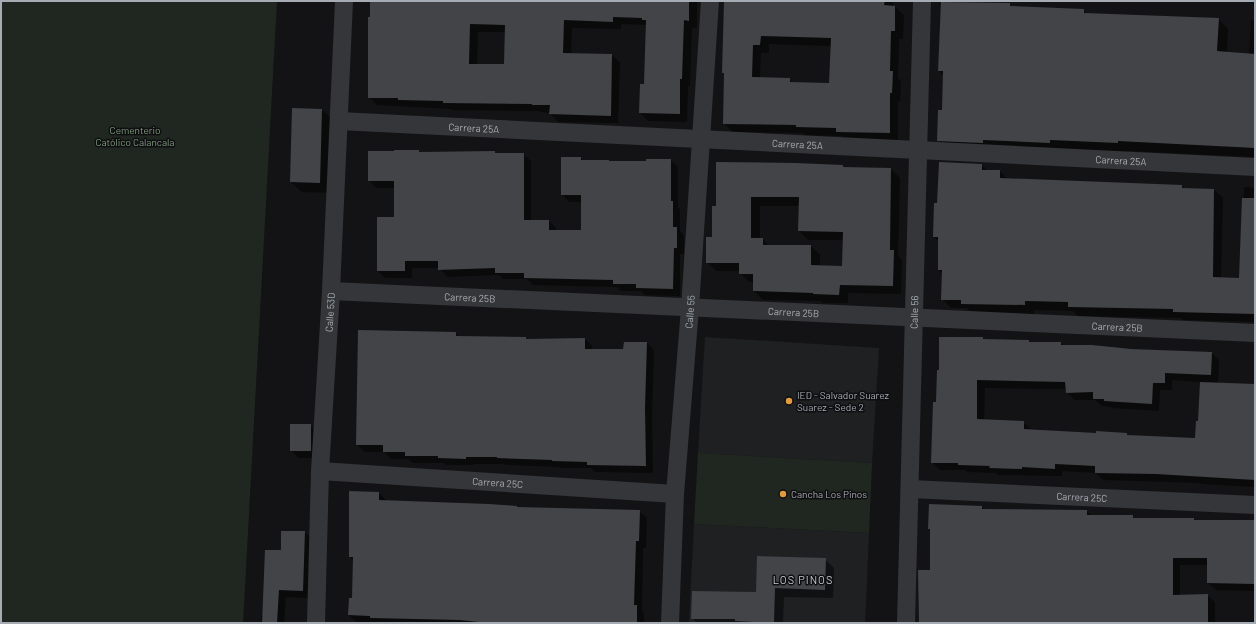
<svg xmlns="http://www.w3.org/2000/svg" width="1256" height="624" font-family="Barlow,sans-serif">
<rect width="100%" height="100%" fill="#131315"/>
<g fill="#1f2022">
<path d="M705,337L879,348L872,463L698,453Z"/>
<path d="M694,524L869,533L865,623H689Z"/>
</g>
<g fill="#202720">
<path d="M1,1H277L243,623H1Z"/>
<path d="M698,453L872,463L869,533L694,524Z"/>
</g>
<g fill="#0007" fill-rule="evenodd">
<path d="M371,1H697V28H692L690,86H688L687,122L648,121L640,113L645,85L647,25L621,24V29L572,28L571,55H612L620,63L618,123L558,122L550,113L541,112L540,111L452,110L451,109L377,105L369,97ZM478,32H505V65H477Z"/>
<path d="M725,1H893V7H895L904,15L903,39H899L898,78L901,81L900,102L898,101V141L846,140L842,136L805,135L803,133L732,132L724,123L725,74L723,72ZM769,44L831,46L830,84L793,83L789,79L760,78L761,53H769Z"/>
<path d="M1009,4L1013,8L1083,10L1087,14L1218,19L1228,29L1227,53L1249,54L1251,20L1255,21V157L1128,151V153L949,150L938,140L943,111V75L939,71Z"/>
<path d="M322,110L333,120L331,193L302,192L291,182Z"/>
<path d="M418,151L421,153L523,154L531,161V221H549L556,228V231H582V202H569L562,194L580,158L584,161L647,162L670,160L678,167V207L680,210V231L684,236V254H680V296L645,295L641,291H621L617,287L533,285L527,279H503L499,275L447,277L439,268H412V278H385L378,271L395,218V188H376L369,180Z"/>
<path d="M940,163L982,165L988,171H1000L1007,179L1182,186L1185,189L1214,190L1223,198L1221,278L1240,279L1244,187L1255,188V322L1183,320L1181,318L1078,316L1073,311L1034,310V314L971,312L967,308H951L942,299L943,274L939,270V242L934,237L938,204Z"/>
<path d="M843,166L845,168L891,169L900,178L898,256L902,260L901,294L848,293V303H823L821,301L763,300L754,291V282H749L740,273V271H716L707,262L713,238V207ZM760,206H800L799,231L808,240H843V267L820,266V255L811,246H769L763,239H760Z"/>
<path d="M455,333L459,337L525,338L528,340L585,339L592,346V350H624L625,343H647L654,350L652,416L653,473L595,472L591,468H560L559,467L506,465L504,464H473V465H446L444,463H413L408,459H391L384,452H365L357,445Z"/>
<path d="M940,338H983L986,340L1028,341L1031,343H1061L1064,346L1212,353L1219,360L1218,384L1255,385V487L1201,484L1200,483L1103,480L1096,473L1062,471V476L998,475L996,473L967,472L965,470H940L932,462L940,371ZM1172,380L1201,382L1199,422L1196,439L1129,436L1127,434H1097L1031,429L1023,422L984,420L985,388L1066,389L1067,392L1074,400H1095L1102,406L1111,407L1113,408L1159,411L1160,390H1172Z"/>
<path d="M310,425L318,432V458H298L291,450Z"/>
<path d="M379,493L387,501L517,507L518,508L639,511L647,518L646,548H643L642,611L644,613V623H357L349,615L353,599L354,561L350,557Z"/>
<path d="M982,507L985,510L1086,511L1092,516H1132L1135,519H1194L1196,521H1253L1255,523V591L1216,590L1208,583V565H1180V596L1207,595L1215,602V623H920L931,571V530L929,529Z"/>
<path d="M305,532L312,540L309,598L286,597L284,623H261V615H263L282,551Z"/>
<path d="M825,559L834,568L833,598L784,597L783,623H697L692,618L757,593Z"/>
</g>
<g fill="#424448" fill-rule="evenodd">
<path d="M370,1H689V21L684,20L682,79H680V114L639,113L640,84H644L646,20H642V18L613,17V22L564,20L563,53L612,54L611,116L549,114L550,105H532V104L443,103V101L398,100V98H368V17H370ZM470,24L505,25L504,64H469Z"/>
<path d="M724,1H885L884,5L895,6V31H891L890,71H893L892,93H890V133L836,132V128L796,127V125L723,124L724,73H722ZM761,36L831,38L829,83L790,82V78L752,77L753,45H760Z"/>
<path d="M941,2L1010,3V6L1084,9V13L1219,18L1217,51L1255,54V148L1118,141V143L1050,140V143L983,140V143L937,141L938,110H942L943,71H938Z"/>
<path d="M292,108L322,109L320,183L290,182Z"/>
<path d="M394,150H419V152L495,151V153H524V220H549V230H581V195H561V157H581V160H609V161H646V159H671V201H673V227H677V248H674L673,289L636,288V284H613V280L524,278V273H495V268L438,270V261H405V271H377V217H394V181H368V151H394Z"/>
<path d="M716,162L796,163L843,165V167L891,168L890,250H894L893,286L840,285L839,295L813,294V293L753,291V274H739V263H706V237H712V206H716ZM751,197H799L798,231L843,232L842,266L811,265V245H763V238H751Z"/>
<path d="M939,162L982,164V170H1000V178L1182,185V188L1214,189L1213,277L1239,278L1242,198H1255V314L1173,312V309L1068,307V302L1025,301V305L961,304V300H941L942,270H938V237H933L934,203H937Z"/>
<path d="M358,330L456,332V336L526,337V339L585,338V349H623L624,342H647L645,408L646,466L587,465V462L552,461V460L497,458V457H466V459L438,458V456H405V452H383V445H356Z"/>
<path d="M939,337H983V339L1029,340V342H1061V345H1092L1131,349L1212,352L1211,375L1165,373V383H1153L1152,404L1104,401V399H1093V392L1066,393L1065,382L977,380V419L1024,421V429L1096,433V431L1127,433V435L1195,438L1196,421H1198L1200,382L1255,384L1254,458H1255V480L1156,474L1095,473V466L1055,464V469L1022,467V469L989,468L990,466L958,465V463H931L933,402H936L937,370H939Z"/>
<rect x="290" y="424" width="21" height="27"/>
<path d="M349,491L379,492V500L489,504L517,506V507L640,510L639,541H636L634,605H637V623H488L460,620L370,618V616L348,615L349,598H352L353,557H349Z"/>
<path d="M929,504L982,506V509L1087,510V515H1133V518H1194V520H1254L1255,584L1207,583V558H1173V595L1208,594V623H919L918,570H930V529H928Z"/>
<path d="M281,531H305L303,591L279,590L277,623H262L265,550H281Z"/>
<path d="M757,556L826,558L825,590L775,588L774,623L735,621V619H691L692,591L756,592Z"/>
</g>
<g fill="none" stroke-linecap="round" stroke-linejoin="round">
<g stroke="#353639" stroke-width="18">
<path id="s1" d="M339,121L1255,167"/>
<path id="s2" d="M331,291L1255,333"/>
<path id="s3" d="M320,471L675,494"/>
<path id="s4" d="M910,489L1255,505"/>
<path id="s5" d="M316,623L320,471L331,291L344,1"/>
<path id="s6" d="M670,623L675,494L690,308L710,1"/>
<path id="s7" d="M906,623L922,1"/>
</g>
</g>
<g fill="#e09b40" stroke="#0e0e10" stroke-width="1.5">
<circle cx="789" cy="401" r="4"/>
<circle cx="783" cy="494" r="4"/>
</g>
<g text-anchor="middle" dominant-baseline="central" stroke-width="3" stroke-linejoin="round" paint-order="stroke">
<g font-size="10" fill="#a6acb4" stroke="#0e0e10">
<text stroke="none"><textPath href="#s1" startOffset="135">Carrera 25A</textPath></text>
<text stroke="none"><textPath href="#s1" startOffset="459">Carrera 25A</textPath></text>
<text stroke="none"><textPath href="#s1" startOffset="783">Carrera 25A</textPath></text>
<text stroke="none"><textPath href="#s2" startOffset="139">Carrera 25B</textPath></text>
<text stroke="none"><textPath href="#s5" startOffset="311">Calle 53D</textPath></text>
<text stroke="none"><textPath href="#s6" startOffset="312">Calle 55</textPath></text>
<text stroke="none"><textPath href="#s2" startOffset="463">Carrera 25B</textPath></text>
<text stroke="none"><textPath href="#s7" startOffset="311">Calle 56</textPath></text>
<text stroke="none"><textPath href="#s2" startOffset="787">Carrera 25B</textPath></text>
<text stroke="none"><textPath href="#s3" startOffset="178">Carrera 25C</textPath></text>
<text stroke="none"><textPath href="#s4" startOffset="172">Carrera 25C</textPath></text>
</g>
<g font-size="10" fill="#809d7f" stroke="#0e0e10">
<text x="135" y="130">Cementerio<tspan x="135" dy="12">Católico Calancala</tspan></text>
</g>
<g font-size="10" fill="#a6acb4" stroke="#0e0e10" text-anchor="start">
<text x="797" y="395">IED - Salvador Suarez<tspan x="797" dy="12">Suarez - Sede 2</tspan></text>
<text x="791" y="494">Cancha Los Pinos</text>
</g>
<g font-size="11" letter-spacing="1" fill="#c7cad0" stroke="#0e0e10">
<text x="803" y="579">LOS PINOS</text>
</g>
</g>
<rect width="1256" height="624" fill="none" stroke="#a6acb4" stroke-width="4"/>
</svg>
